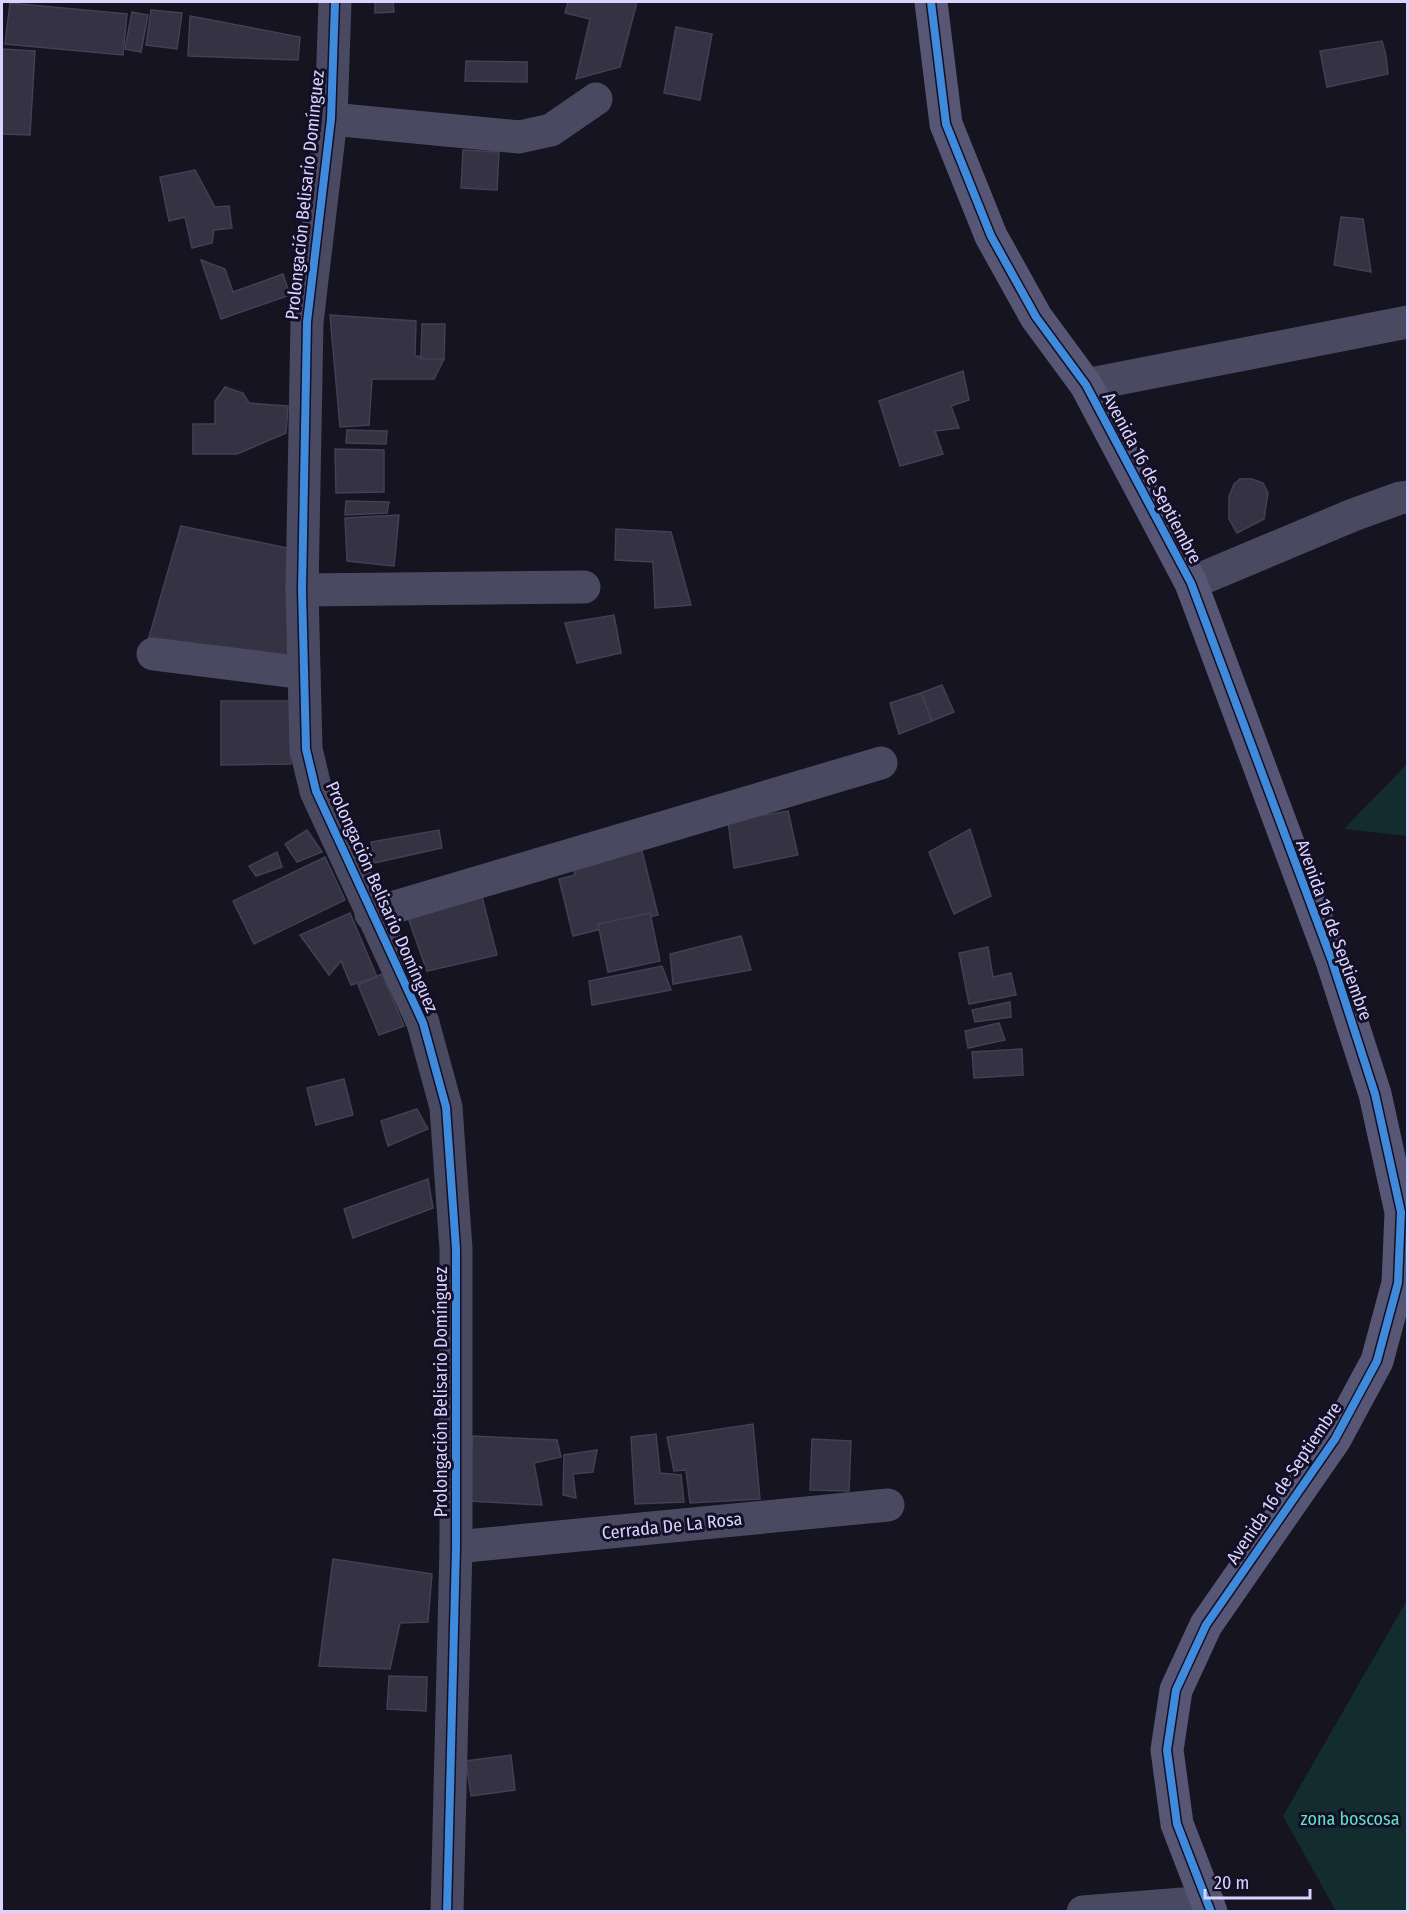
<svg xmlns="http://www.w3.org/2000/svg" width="1409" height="1913" font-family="'Fira Sans Condensed',sans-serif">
<rect width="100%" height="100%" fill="#161421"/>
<g fill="#132c2d">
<path d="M1407,764V836L1344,829Z"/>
<path d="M1407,1600V1911H1336L1283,1816Z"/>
</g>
<g fill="#343243" stroke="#433f54" stroke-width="1.5">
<path d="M375,2H393L394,12L375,13Z"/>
<path d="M568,2H637L620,67L576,79L590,19L565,13Z"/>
<path d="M10,3L127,14L123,55L5,44Z"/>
<path d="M151,10L182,13L177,49L146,45Z"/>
<path d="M132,12L148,15L141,52L125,49Z"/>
<path d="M190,16L300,37L298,60L188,56Z"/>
<path d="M676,27L712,34L700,100L664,93Z"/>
<path d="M1382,41L1386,56L1388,74L1327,87L1320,51Z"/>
<path d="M2,49L35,51L30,135L2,134Z"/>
<path d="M466,61L527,62V82L465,81Z"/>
<path d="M463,150L499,152L497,190L461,188Z"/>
<path d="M195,170L215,207L229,206L232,228L214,230L212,243L192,248L185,217L169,221L160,177Z"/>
<path d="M1341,217L1363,219L1371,272L1334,265Z"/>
<path d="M201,260L225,269L233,292L283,274L290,295L221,319Z"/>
<path d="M330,315L416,321L415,356L444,359L434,379H372L369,425L340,427Z"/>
<path d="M422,324H445L444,359H421Z"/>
<path d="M963,371L969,400L951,406L959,428L935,431L943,454L900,466L879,401Z"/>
<path d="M225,387L243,393L249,403L288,406L286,433L237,454H193V424H215V401Z"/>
<path d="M347,430L387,431L386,444L346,443Z"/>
<path d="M335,449L384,450V492L336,493Z"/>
<path d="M1240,479H1252L1263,483L1268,493L1264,519L1237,533L1229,519V497L1234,484Z"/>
<path d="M346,501L389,502L387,513L345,515Z"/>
<path d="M399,515L394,566L347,561L345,518Z"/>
<path d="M181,526L297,550L288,658H143Z"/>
<path d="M616,529L671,532L691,605L655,608L653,562L615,560Z"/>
<path d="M614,615L621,653L577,663L565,623Z"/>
<path d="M942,685L954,712L932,721L921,693Z"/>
<path d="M921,693L932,721L899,734L890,703Z"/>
<path d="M221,701H290L291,764L221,765Z"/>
<path d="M788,811L798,855L734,868L728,821Z"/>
<path d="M970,829L991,896L954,914L929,852Z"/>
<path d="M307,830L322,852L297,862L285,844Z"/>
<path d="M439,830L442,848L374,863L371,842Z"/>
<path d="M639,839L658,915L573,936L559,879L575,875L570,857Z"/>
<path d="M277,852L282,867L256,876L249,866Z"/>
<path d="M325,857L345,900L254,944L233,901Z"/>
<path d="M480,889L497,955L427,971L405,909Z"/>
<path d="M350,913L377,977L351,985L341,961L329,975L300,935Z"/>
<path d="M650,913L660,961L608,972L598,924Z"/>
<path d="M741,936L751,970L673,984L670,954Z"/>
<path d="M988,947L993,977L1011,973L1016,995L969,1004L959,953Z"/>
<path d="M662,966L671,990L592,1005L589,981Z"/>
<path d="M382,974L404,1026L379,1035L358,985Z"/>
<path d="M1010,1002L1011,1017L975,1022L972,1010Z"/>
<path d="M999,1023L1005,1040L968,1048L965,1031Z"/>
<path d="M1022,1049L1023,1075L974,1078L972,1052Z"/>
<path d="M344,1079L353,1115L316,1125L307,1088Z"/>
<path d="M417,1109L428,1129L388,1146L381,1121Z"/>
<path d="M428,1179L433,1208L353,1238L344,1209Z"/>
<path d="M753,1424L760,1499L690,1503L686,1470L674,1471L667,1437Z"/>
<path d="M656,1434L660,1473L681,1475L684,1502L635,1504L631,1437Z"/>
<path d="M473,1436L557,1440L561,1457L534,1463L542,1505L468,1501Z"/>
<path d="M812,1439L851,1441L849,1491L810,1490Z"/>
<path d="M597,1450L593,1472L573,1474L576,1498L563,1495L564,1455Z"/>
<path d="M333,1559L432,1574L428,1622L400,1623L390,1669L319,1666Z"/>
<path d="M389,1676L427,1677L426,1711L387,1709Z"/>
<path d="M511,1755L515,1790L471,1796L466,1761Z"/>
</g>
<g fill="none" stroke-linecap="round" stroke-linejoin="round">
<g stroke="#4a4962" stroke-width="33">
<path d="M335,2L331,119L307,322L302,590L306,749L316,791L423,1023L446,1107L456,1249V1547L447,1912"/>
<path d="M331,119L519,137L551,130L596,99"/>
<path d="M1086,385L1408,322"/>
<path d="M1191,583L1353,515L1400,498L1408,497"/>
<path d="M302,590L584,587"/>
<path d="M153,654L304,673"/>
<path d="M371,914L881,763"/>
<path d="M456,1547L888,1505"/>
<path d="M1083,1912L1208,1902"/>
</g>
<path stroke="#575674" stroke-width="33" d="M931,2L946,124L991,236L1036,317L1086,385L1191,583L1332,961L1375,1094L1401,1212L1398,1283L1377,1361L1335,1439L1206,1625L1176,1690L1167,1750L1177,1824L1211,1912"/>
<defs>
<g id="cycleway">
<path d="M335,2L331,119L307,322L302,590L306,749L316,791L423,1023L446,1107L456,1249V1547L447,1912"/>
<path d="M931,2L946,124L991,236L1036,317L1086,385L1191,583L1332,961L1375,1094L1401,1212L1398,1283L1377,1361L1335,1439L1206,1625L1176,1690L1167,1750L1177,1824L1211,1912"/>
</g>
</defs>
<use href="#cycleway" stroke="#130f26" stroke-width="11"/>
<use href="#cycleway" stroke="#408adc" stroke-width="8"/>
</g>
<g text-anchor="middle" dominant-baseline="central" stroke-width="6" stroke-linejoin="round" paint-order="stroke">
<g font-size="18" fill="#d9d4ff" stroke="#130f26">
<text transform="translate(305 195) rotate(-84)">Prolongación Belisario Domínguez</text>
<text transform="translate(1152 478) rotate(62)">Avenida 16 de Septiembre</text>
<text transform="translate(382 897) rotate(66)">Prolongación Belisario Domínguez</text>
<text transform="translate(1334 930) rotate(70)">Avenida 16 de Septiembre</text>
<text transform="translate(441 1392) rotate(-90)">Prolongación Belisario Domínguez</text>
<text transform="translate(1284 1483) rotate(-56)">Avenida 16 de Septiembre</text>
<text transform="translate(672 1526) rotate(-6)">Cerrada De La Rosa</text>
</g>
<g font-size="18" fill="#5fe0c0" stroke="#130f26">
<text x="1350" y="1819">zona boscosa</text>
</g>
</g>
<rect width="1409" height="1913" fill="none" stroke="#d9d4ff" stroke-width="6"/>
<path d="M1205 1889v9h105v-9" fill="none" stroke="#d9d4ff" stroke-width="3"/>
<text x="1214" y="1889" font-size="18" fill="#d9d4ff" stroke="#130f26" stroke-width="4.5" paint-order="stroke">20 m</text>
</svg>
